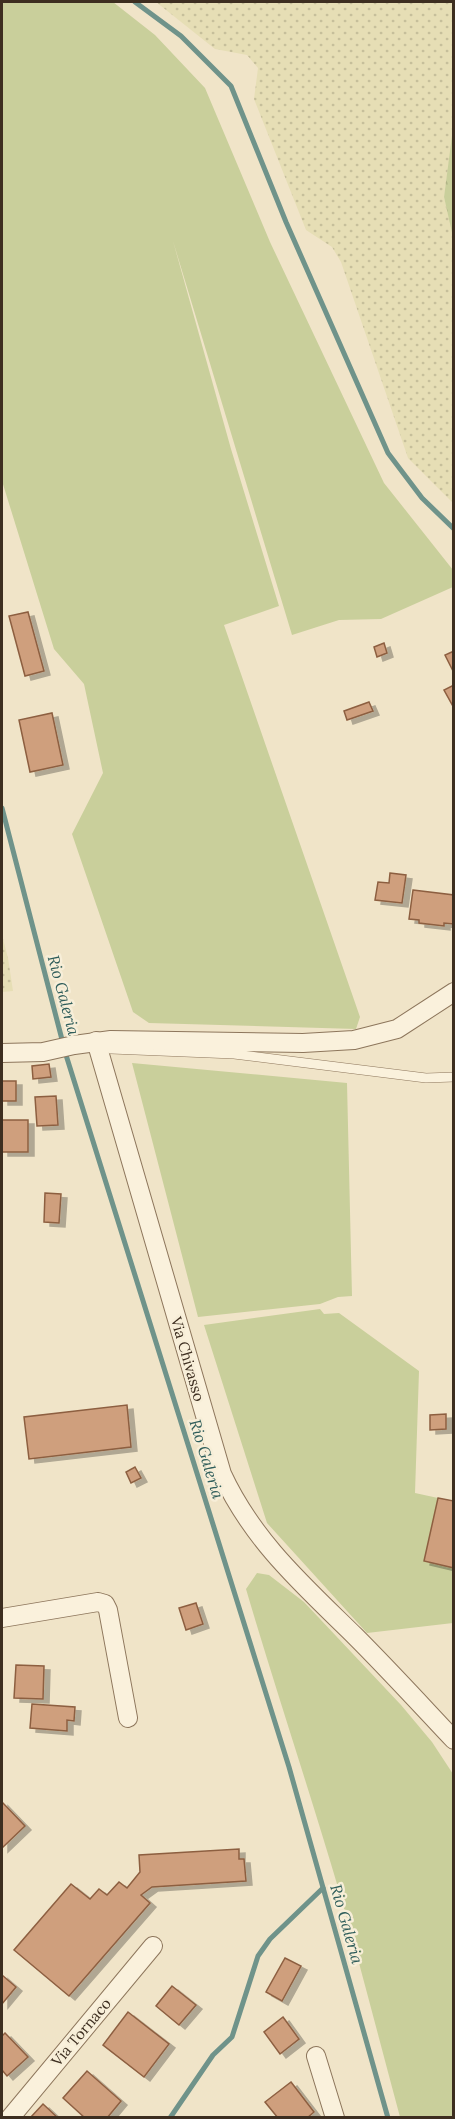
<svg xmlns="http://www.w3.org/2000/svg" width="455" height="2119" font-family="Lora,serif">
<defs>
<pattern id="farmland-dots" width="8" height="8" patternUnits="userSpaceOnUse" patternTransform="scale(1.5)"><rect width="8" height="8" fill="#e6deb5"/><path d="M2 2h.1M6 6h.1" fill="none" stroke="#c6bf9b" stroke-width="1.8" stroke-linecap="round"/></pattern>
<pattern id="forest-crowns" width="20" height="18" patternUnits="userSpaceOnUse" patternTransform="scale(1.5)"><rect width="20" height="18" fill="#c9cf9b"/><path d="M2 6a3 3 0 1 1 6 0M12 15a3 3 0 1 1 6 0" fill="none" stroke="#aeb285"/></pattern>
<filter id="shadow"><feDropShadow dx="6" dy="4" stdDeviation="0" flood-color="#0004"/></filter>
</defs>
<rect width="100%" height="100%" fill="#f0e4c8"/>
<g fill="url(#farmland-dots)">
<path d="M156,2H453L454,128L444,197L454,237L453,503L408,458L341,262L332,247L306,230L254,99L258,68L247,55L215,49Z"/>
<path d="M2,935L8,958L13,991L2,992Z"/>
</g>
<g fill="#c9cf9b">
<path d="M2,2H113L155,35L205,88L270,242L384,483L453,570V587L381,619L339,620L292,635L173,241L231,449L279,606L224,625L360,1017L356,1029L149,1023L133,1012L72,834L103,773L84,684L54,649L2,481Z"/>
<path d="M132,1063L347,1083L352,1296L338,1297L320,1304L198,1317Z"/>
<path d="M320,1309L324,1314L339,1313L419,1371L415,1493L438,1498L425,1561L453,1568V1623L367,1633L267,1523L204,1325Z"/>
<path d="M257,1573L269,1575L304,1602L401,1705L432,1742L453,1774V2117H400C380,2043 361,1968 340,1894C310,1792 276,1691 246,1589Z"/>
</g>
<path fill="url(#forest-crowns)" d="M453,128V237L444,197Z"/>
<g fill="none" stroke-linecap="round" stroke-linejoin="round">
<g stroke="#6f938a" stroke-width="5">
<path d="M135,2L181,36L231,86L286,222L388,453L422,498L454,529"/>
<path d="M2,808L66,1055L289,1767L388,2118"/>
<path d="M170,2118L213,2055L232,2037L258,1956L270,1939L323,1888"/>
</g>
</g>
<g fill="#cf9f7d" stroke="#8d5f41" stroke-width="1.5" filter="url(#shadow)">
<path d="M28,612L44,671L25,676L9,616Z"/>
<path d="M384,643L387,653L377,657L374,647Z"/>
<path d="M454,651V673L445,655Z"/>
<path d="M454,685V708L444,690Z"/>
<path d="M369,702L373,711L347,720L344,711Z"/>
<path d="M52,713L63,765L30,772L19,720Z"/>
<path d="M390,873L406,875L402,903L375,900L378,882L389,883Z"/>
<path d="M413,890L454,895V924L444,923V926L419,923V920L409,919Z"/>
<path d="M49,1064L51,1077L33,1079L32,1066Z"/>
<rect x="2" y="1081" width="14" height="20"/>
<path d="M56,1096L58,1125L37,1126L35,1097Z"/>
<rect x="2" y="1120" width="26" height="32"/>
<path d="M45,1193L61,1194L59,1223L44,1222Z"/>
<path d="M127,1405L131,1447L29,1459L24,1417Z"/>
<path d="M446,1414V1429L430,1430V1415Z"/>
<path d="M135,1467L141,1478L131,1483L126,1472Z"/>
<path d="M438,1498L454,1501V1568L424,1561Z"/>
<path d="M196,1603L203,1624L186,1630L179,1608Z"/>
<path d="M16,1665L44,1666L43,1699L14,1698Z"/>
<path d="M32,1704L75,1707L74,1721L67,1720V1731L30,1728Z"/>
<path d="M2,1802L25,1826L2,1848Z"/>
<path d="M239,1849V1859H244L246,1881L152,1887L141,1895L150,1903L69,1996L14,1950L71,1884L90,1899L99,1889L107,1895L119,1882L127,1888L140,1872L139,1855Z"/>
<path d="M285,1958L301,1966L282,2001L266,1992Z"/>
<path d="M2,1975L16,1987L2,2004Z"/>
<path d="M172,1986L196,2005L179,2025L156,2006Z"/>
<path d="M128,2012L169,2044L144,2077L103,2045Z"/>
<path d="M283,2017L299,2039L280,2054L264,2032Z"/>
<path d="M5,2033L28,2057L7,2076L2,2070V2036Z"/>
<path d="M87,2071L121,2101L107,2118H85L63,2098Z"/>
<path d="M291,2082L314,2112L307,2118H278L265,2102Z"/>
<path d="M43,2104L58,2118H30Z"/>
</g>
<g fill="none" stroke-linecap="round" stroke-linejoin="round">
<defs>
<path id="service" d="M102,1044L111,1049L234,1054L426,1078L454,1077"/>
<g id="minor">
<path d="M96,1041L222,1474C253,1541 303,1585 355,1636C389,1670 421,1705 454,1740"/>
<path d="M2,1053L43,1052L74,1045L111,1040L303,1043L354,1040L397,1029L454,992"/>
<path d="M2,1618L98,1602L105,1604L108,1610L128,1718"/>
<path d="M316,2056L335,2118"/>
<path d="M10,2118L153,1946"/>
</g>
</defs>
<use href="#service" stroke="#8d765c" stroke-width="10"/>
<use href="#minor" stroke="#8d765c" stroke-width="20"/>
<use href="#service" stroke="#faf1dc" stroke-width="9"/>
<use href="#minor" stroke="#faf1dc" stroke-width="18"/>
</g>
<g text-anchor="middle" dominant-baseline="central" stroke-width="5" stroke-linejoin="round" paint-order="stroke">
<g font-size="15" fill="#3d2e20" stroke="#f7eed8">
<text transform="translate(188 1359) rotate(74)">Via Chivasso</text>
<text transform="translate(81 2032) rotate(-50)">Via Tornaco</text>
</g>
<g font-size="16" font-style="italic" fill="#2f5d5a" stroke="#f7eed8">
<text transform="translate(64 995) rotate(75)">Rio Galeria</text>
<text transform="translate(207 1459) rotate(73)">Rio Galeria</text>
<text transform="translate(347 1924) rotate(74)">Rio Galeria</text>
</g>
</g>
<rect width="455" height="2119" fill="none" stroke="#3d2e20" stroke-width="6"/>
</svg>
